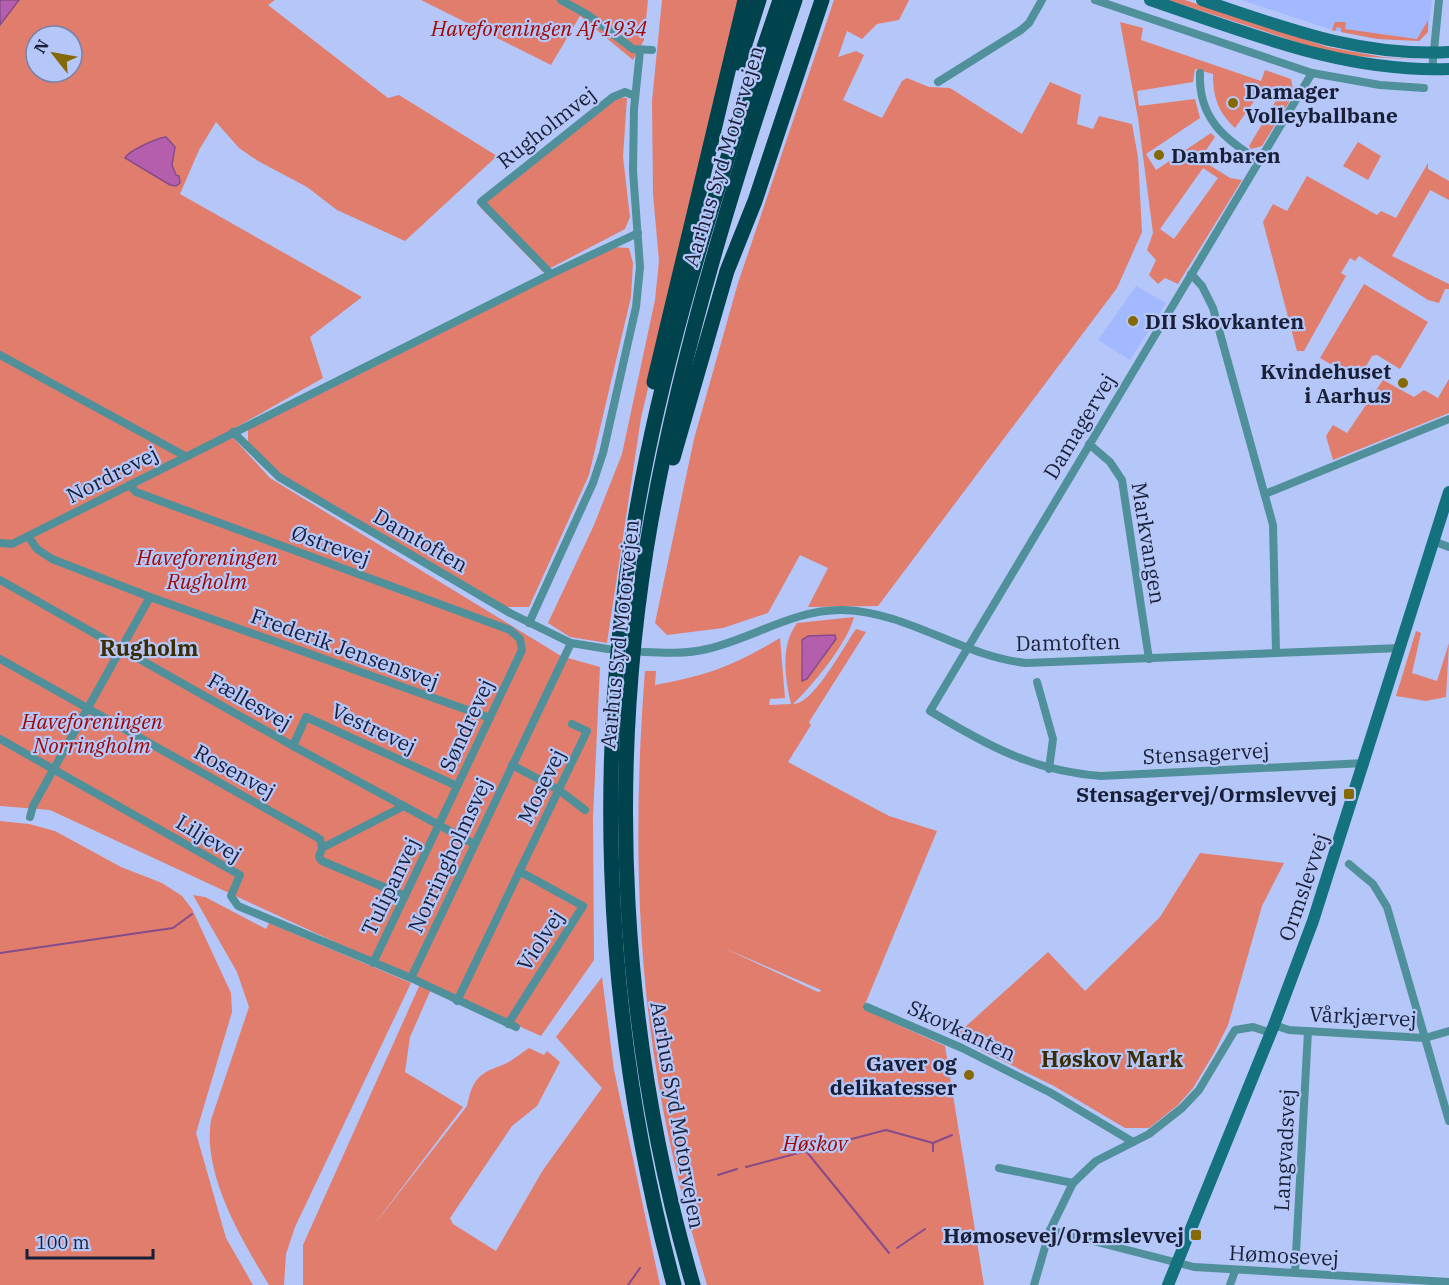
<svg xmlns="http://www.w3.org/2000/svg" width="1449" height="1285" font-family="'IBM Plex Serif',serif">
<rect width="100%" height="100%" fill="#b5c6f8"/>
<g fill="#a3b9ff">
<path d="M1241,0H1432L1428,32L1419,41L1377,39L1332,30Z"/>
<path d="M1136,286L1166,303L1130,360L1098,340Z"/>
</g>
<g fill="#e17d6d" fill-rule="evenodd">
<path d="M19,0H275L268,5L388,98L399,95L497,156L405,241L337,210L307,187L258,161L239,148L216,122L199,150L180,194L362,297L310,337L323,378L228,432L270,478L561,656L600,667L593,818L594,960L541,1036L432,987L410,1037L405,1072L463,1107L370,1230L467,1106C472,1082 477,1074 500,1066C510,1063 520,1054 529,1048L544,1055L547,1051L560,1062L537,1106L512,1126L450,1218L453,1224L496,1251L543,1170L602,1088L556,1037L602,977L614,1070L660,1285H303V1245L421,982L50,810L0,806V25ZM36,36H72V72H36Z"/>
<path d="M421,0H648L644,40L633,60L580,16L551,65Z"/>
<path d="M662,0H739L641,418L607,643L570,637L548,623L594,525L622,454L655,300L659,261L653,194L652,101Z"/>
<path d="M834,0H909L899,20L877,24L862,39L847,31L838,57L856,51L864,55L843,100L882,118L902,81L907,78L929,87L950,88L1022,134L1050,82L1081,95L1077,124L1093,129L1099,116L1132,124L1138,157L1142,232L1117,288L878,606L808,607L828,568L800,555L768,613L723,628L667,635L655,623L694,439L738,283Z"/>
<path d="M1168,0H1185L1328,47L1383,57L1422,60L1337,55Z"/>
<path d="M1428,20V32L1419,41L1377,39L1341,32V28L1337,27L1335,31L1332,30L1335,22H1346L1345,29L1417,39Z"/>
<path d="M1120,22L1143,28L1141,40L1261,81L1265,70L1291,79L1294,94L1262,146L1251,149L1249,146L1277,99L1262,90L1235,128C1218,112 1213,97 1213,74L1195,69L1193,82L1137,91L1139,106L1195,99L1200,118L1146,154L1156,170L1211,133L1215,137L1200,159L1230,178L1242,180L1178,284L1165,278L1158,284L1149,275L1156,260L1147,250L1153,233L1138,118ZM1203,168L1218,178L1174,239L1160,229Z"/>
<path d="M617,97L627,98L623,157L630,217L625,229L543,272L480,207Z"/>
<path d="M1358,142L1381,156L1368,180L1343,166Z"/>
<path d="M1428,163V169L1449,181V200L1430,190L1392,256L1449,284V289H1445L1439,303L1428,300L1359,256L1355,261L1350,258L1341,273L1346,276L1304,351H1297L1263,222L1273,204L1287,211L1307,176L1377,215L1381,211L1396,218Z"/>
<path d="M611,247L629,248L633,263L631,297L589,475L529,607H506L279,474L248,443V429Z"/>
<path d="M1364,284L1428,322L1400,369L1377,355L1372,356L1362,373L1353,377L1320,358Z"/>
<path d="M1449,379V413L1333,460L1326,436L1333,425L1347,433L1383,380L1414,397L1424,390L1438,398Z"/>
<path d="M854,617C847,644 813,685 793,704C813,705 844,646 856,629L866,632L809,722L811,725L788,762L889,816L937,831L863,1009L945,1046L984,1285H707C685,1210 665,1133 654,1055C635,928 635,799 645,671H656L655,685C709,675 733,666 780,638L785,698L770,699L769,705L791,704C785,678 780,646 797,623ZM834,635L836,639L807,679L802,681L801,643L808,636ZM724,948L821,990V991L818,992Z"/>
<path d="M1416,631L1421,633L1412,673L1437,681L1449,643L1446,697L1426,701L1396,696Z"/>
<path d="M0,821L29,824L55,831L121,867L162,883L182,896L192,909L231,993L232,1012L196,1133L226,1238L253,1285H0Z"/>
<path d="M1200,853L1284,863L1262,906L1228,1025L1214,1053L1193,1088L1178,1105L1149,1128H1125L1054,1086L954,1037L1048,952L1085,991L1160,917Z"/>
<path d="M193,895L205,897L266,929L269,923L411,983L295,1227L286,1254L284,1285H269C242,1240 202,1174 211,1120L249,1007L237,972Z"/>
</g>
<g fill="#b55eae" stroke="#864b8a" stroke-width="1.5">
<path d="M0,0H19L0,25Z"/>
<path d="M166,137L175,147L172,165L176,175L179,176L180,183L176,186L170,185L125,158C128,151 157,138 166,137Z"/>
<path d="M835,635L836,639L807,679L802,681V640L808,636Z"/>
</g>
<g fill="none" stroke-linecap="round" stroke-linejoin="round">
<g stroke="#864b8a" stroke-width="2">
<path d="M0,953L173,928L192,914"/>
<path d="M840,1142L886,1130L933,1143L952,1135"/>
<path d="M933,1143V1151"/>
<path d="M806,1151L889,1253"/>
<path d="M746,1167L832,1144"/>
<path d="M718,1175L737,1169"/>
<path d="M897,1248L925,1229"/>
<path d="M628,1285L640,1268"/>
</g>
<g stroke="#50909b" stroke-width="8">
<path d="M561,0L588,15L633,49L652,50"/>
<path d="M1095,0L1312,73L1380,85L1424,88"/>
<path d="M1432,70L1439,0"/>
<path d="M1200,73C1198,118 1225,140 1260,161"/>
<path d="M1312,73L930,711C988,746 1033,771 1101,776L1365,763"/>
<path d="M938,82L1021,30L1029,23L1042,0"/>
<path d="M551,274L481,202L613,97L625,92L635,96"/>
<path d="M1191,274L1202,286L1213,308L1273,525L1276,652"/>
<path d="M0,355L185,456"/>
<path d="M233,432L279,477L510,613L571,643L608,649"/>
<path d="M1089,444L1110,462L1122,480L1149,659"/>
<path d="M129,485L136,492L510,630L520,639L522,650L373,963"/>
<path d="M1265,494L1449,419"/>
<path d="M28,536L37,549L52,559L150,597L490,718"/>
<path d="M1433,541L1449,547"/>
<path d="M0,543L12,544L28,536L551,274L638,233"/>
<path d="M0,580L293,746L474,844"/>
<path d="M529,623L593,483L603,453L636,307L640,267L633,171L634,109L640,51"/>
<path d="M643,652C665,653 686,654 707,649C754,638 794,609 843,610C909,612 961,656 1026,663L1400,648"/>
<path d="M0,659L320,839L322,848"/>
<path d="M1037,682L1053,739L1049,769"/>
<path d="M0,739L240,875L231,896L238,906L411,978L516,1027"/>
<path d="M293,746L306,717L457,786"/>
<path d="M512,765L559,790L585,810"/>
<path d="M404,806L322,848L319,857L322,861L405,896"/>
<path d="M30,817L33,806L150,597"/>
<path d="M1349,864L1373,884L1387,907L1449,1121"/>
<path d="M411,978L571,643"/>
<path d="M457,1001L587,731L572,724"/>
<path d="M867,1007L962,1048L1051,1093L1133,1142"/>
<path d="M508,1024L583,906L519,871"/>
<path d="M1274,1025L1289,1030L1425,1038L1449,1031"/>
<path d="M999,1168L1073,1183"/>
<path d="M1050,1230L1194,1267L1449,1282"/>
<path d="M1295,1272L1308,1031"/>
<path d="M1034,1285L1050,1230L1073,1183L1096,1161L1149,1134L1182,1108L1199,1090L1235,1030L1253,1027L1271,1033"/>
<path d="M1230,1285L1235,1271"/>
</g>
<g stroke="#14717e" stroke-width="12">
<path d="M1150,0C1249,33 1344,73 1449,69"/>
<path d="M1202,0C1286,28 1359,57 1449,52"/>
<path d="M1168,1285L1274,1025L1313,921L1449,492"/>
</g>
<g stroke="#00434c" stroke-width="15">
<path d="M739,63L759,0"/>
<path d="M654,382L745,0"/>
<path d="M673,458L727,271L755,201L822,0"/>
<path d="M674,1285C601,1014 590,731 647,456C679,301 729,150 780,0"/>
<path d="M693,1285C621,1038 606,775 651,521C683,343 737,171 795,0"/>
</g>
</g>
<g fill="#856904" stroke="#b5c6f8" stroke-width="2">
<circle cx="1233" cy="103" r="6"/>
<circle cx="1159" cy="155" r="6"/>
<circle cx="1133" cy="321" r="6"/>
<circle cx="1403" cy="383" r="6"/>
<rect x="1343" y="788" width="12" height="12" rx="3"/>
<circle cx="969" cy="1075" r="6"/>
<rect x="1190" y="1229" width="12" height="12" rx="3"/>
</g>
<g text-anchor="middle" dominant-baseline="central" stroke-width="4.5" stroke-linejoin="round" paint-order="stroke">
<g font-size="21" font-style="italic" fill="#a10700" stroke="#b5c6f8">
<text x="539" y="28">Haveforeningen Af 1934</text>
<text x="207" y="557">Haveforeningen<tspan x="207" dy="24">Rugholm</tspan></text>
<text x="92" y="721">Haveforeningen<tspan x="92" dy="24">Norringholm</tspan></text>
<text x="815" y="1143">Høskov</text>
</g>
<g font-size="21" font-weight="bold" fill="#181f37" stroke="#b5c6f8" text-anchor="end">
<text x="1245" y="91" text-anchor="start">Damager<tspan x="1245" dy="24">Volleyballbane</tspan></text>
<text x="1171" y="155" text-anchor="start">Dambaren</text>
<text x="1145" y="321" text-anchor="start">DII Skovkanten</text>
<text x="1391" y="371">Kvindehuset<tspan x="1391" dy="24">i Aarhus</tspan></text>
<text x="1337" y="794">Stensagervej/Ormslevvej</text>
<text x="957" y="1063">Gaver og<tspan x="957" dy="24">delikatesser</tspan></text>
<text x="1184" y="1235">Hømosevej/Ormslevvej</text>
</g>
<g font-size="21" fill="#181f37" stroke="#b5c6f8">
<text transform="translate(546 127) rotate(-38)">Rugholmvej</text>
<text transform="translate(723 156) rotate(-73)">Aarhus Syd Motorvejen</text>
<text transform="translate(1079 426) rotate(-59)">Damagervej</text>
<text transform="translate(112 474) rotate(-27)">Nordrevej</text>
<text transform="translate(421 540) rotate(30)">Damtoften</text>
<text transform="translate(1149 543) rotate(81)">Markvangen</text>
<text transform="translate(331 545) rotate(20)">Østrevej</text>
<text transform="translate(619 634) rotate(-84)">Aarhus Syd Motorvejen</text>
<text transform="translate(1068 642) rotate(-1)">Damtoften</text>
<text transform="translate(345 648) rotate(20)">Frederik Jensensvej</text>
<text transform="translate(250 701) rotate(30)">Fællesvej</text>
<text transform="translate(466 725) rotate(-65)">Søndrevej</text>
<text transform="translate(374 728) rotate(25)">Vestrevej</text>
<text transform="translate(1206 753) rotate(-3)">Stensagervej</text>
<text transform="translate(235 771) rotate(29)">Rosenvej</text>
<text transform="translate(541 786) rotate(-64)">Mosevej</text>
<text transform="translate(209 838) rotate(31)">Liljevej</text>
<text transform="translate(449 855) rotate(-65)">Norringholmsvej</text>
<text transform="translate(390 886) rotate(-64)">Tulipanvej</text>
<text transform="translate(1303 887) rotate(-71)">Ormslevvej</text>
<text transform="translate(540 940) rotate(-57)">Violvej</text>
<text transform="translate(1363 1016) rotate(3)">Vårkjærvej</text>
<text transform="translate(962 1030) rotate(25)">Skovkanten</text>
<text transform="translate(678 1115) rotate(80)">Aarhus Syd Motorvejen</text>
<text transform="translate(1284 1150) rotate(-87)">Langvadsvej</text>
<text transform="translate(1284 1255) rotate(3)">Hømosevej</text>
</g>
<g font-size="22" font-weight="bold" fill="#3b2d03" stroke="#b5c6f8">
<text x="149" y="647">Rugholm</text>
<text x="1112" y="1058">Høskov Mark</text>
</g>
</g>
<g transform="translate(54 54) rotate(301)"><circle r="28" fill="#b5c6f8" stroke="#7683ab" stroke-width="1.5"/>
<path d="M0-4.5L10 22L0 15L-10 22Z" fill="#856904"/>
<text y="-9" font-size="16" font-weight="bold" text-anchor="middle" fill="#181f37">N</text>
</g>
<path d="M27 1249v9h126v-9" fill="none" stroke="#181f37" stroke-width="3"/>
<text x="36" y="1249" font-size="18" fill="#181f37" stroke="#b5c6f8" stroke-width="4.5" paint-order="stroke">100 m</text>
</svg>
